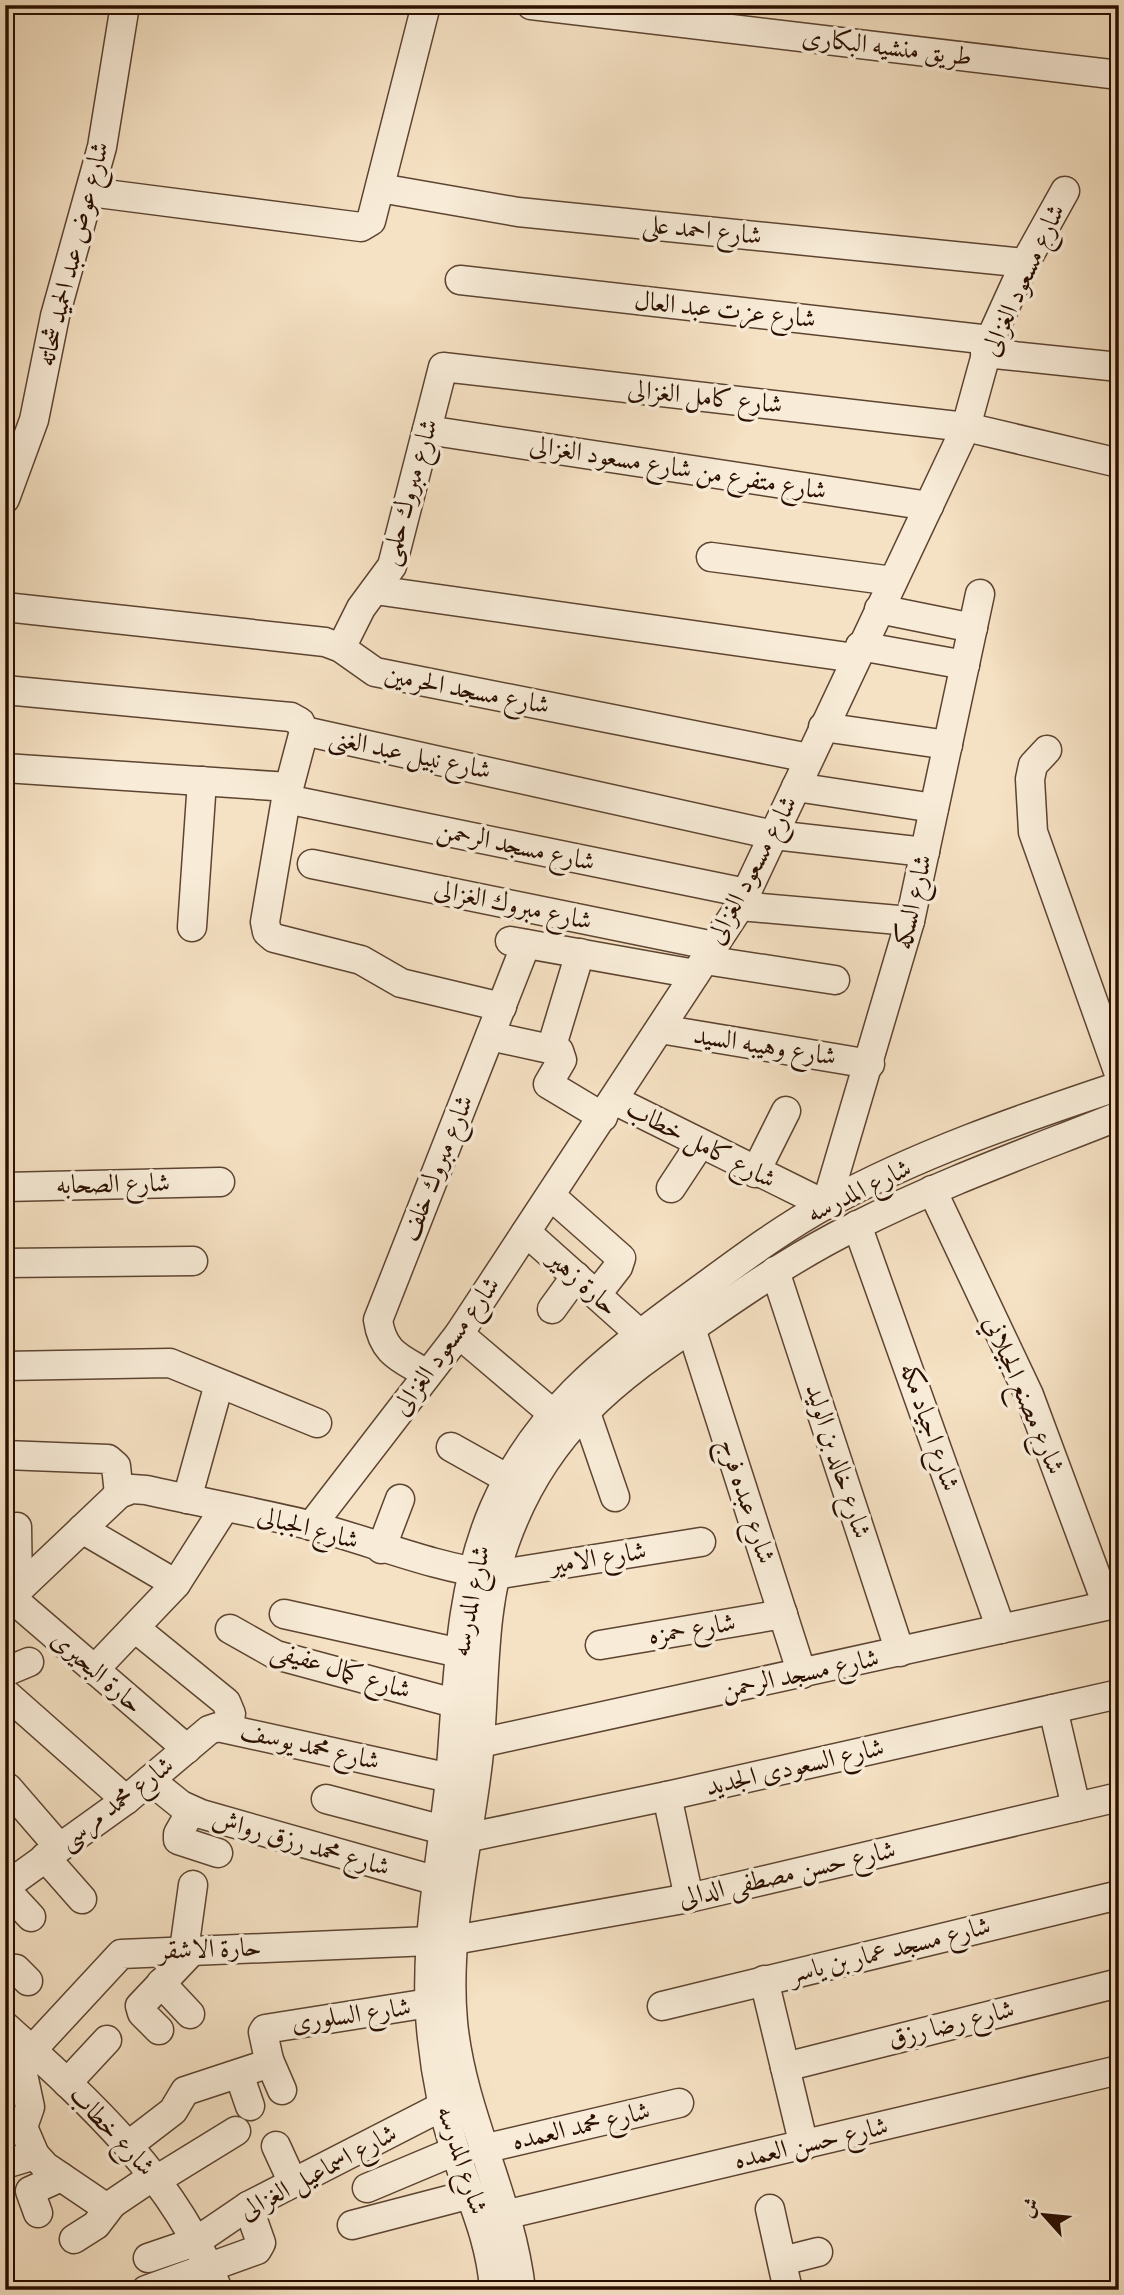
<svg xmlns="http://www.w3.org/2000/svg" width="1124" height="2295" font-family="'Libre Bodoni',Amiri,serif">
<rect width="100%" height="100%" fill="#f5e1c3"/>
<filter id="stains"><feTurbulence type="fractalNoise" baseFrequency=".00286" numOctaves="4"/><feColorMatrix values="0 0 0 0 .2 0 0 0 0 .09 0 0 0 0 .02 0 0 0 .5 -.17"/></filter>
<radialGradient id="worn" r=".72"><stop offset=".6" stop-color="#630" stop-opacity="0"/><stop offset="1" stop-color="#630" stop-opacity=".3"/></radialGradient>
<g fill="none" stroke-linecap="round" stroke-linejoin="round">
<defs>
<g id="minor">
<path d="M531,5L1119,75"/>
<path d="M380,188L518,212L1025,263"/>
<path d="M90,192L361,227L371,221L426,5"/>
<path d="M460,280L990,340"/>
<path d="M985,353L1119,367"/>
<path d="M427,430L929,506"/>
<path d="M5,499L34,420L55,316L102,147L125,5"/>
<path d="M711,557L893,581"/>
<path d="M375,590L855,658"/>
<path d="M5,607L325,642L341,648L375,672L809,758"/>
<path d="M879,609L973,628"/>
<path d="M860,646L965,665"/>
<path d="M341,648L361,608L392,566L443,367L966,427L1119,463"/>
<path d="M5,690L291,717L300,722L304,731"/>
<path d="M823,727L948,745"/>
<path d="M304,731L774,835L925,852"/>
<path d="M304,731L286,799L265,922L267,932L274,938L361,960L401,983L502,1007"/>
<path d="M1047,750L1033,765L1030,779L1033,832L1119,1074"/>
<path d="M5,768L289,787"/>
<path d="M796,787L934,808"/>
<path d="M286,799L746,893"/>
<path d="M312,864L714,946"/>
<path d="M740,906L910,921"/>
<path d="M192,927L202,781"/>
<path d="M510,941L695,974"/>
<path d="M705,960L835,980"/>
<path d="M660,1029L870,1064"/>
<path d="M490,1036L559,1051L562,1060L548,1084L603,1117"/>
<path d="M551,1049L580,953"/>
<path d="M614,1100L826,1205L910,921L980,594"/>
<path d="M755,1173L786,1111"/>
<path d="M5,1187L220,1182"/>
<path d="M671,1188L700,1144"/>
<path d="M932,1190L1029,1395L1107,1605"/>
<path d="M551,1196L621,1258L618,1267L597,1294"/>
<path d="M857,1225L1001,1629"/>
<path d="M526,1232L640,1334"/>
<path d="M5,1263L193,1261"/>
<path d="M775,1271L900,1652"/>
<path d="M552,1309L576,1276"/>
<path d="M691,1328L802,1674"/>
<path d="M459,1334L552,1413"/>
<path d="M5,1366L170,1363L317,1423"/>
<path d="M427,1374C401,1358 383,1354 378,1320L526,944"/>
<path d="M585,1410L615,1497"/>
<path d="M451,1447L508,1479"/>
<path d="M5,1455L108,1459L116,1466L119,1494"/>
<path d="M187,1499L219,1384"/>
<path d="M311,1526L459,1334L740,906L966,427L990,340L1025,263L1065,191"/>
<path d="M17,1527L18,1590"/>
<path d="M82,1529L176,1584"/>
<path d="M381,1549L400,1499"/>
<path d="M7,1594L187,1749"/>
<path d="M5,1595L18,1590L119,1494L132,1489L146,1490C200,1502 255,1512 309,1525C371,1541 431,1567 495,1575L701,1542"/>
<path d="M284,1614L460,1653"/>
<path d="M135,1628L226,1702L231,1714L228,1727"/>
<path d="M230,1629L276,1655L454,1703"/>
<path d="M600,1645L783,1614"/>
<path d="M94,1670L176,1584L225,1507"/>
<path d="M5,1672L29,1662"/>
<path d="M5,1693L126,1800"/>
<path d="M1053,1709L1076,1807"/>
<path d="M480,1743L1119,1603"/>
<path d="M150,1780L181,1805L201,1814L455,1886"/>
<path d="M8,1788L59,1847"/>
<path d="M667,1796L689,1898"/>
<path d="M326,1799L470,1837L667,1796L1119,1694"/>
<path d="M191,1811L178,1834V1840L218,1853"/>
<path d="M45,1857L82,1899"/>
<path d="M5,1887L126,1800L209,1730L218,1727L450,1778"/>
<path d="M5,1889L31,1917"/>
<path d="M454,1940L689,1898L1119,1797"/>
<path d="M184,1950L193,1885"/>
<path d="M5,1968L16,1969L28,1981"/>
<path d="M764,1980L804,2146"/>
<path d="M161,1983L190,2014"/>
<path d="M662,2006L1119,1895"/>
<path d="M5,2026C90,2102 177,2181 218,2290"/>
<path d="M159,2030L142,2013L140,2006L193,1950"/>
<path d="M32,2050L121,1954L430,1941"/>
<path d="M34,2052L21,2065L30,2107L23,2127L35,2155L45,2166L104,2206L112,2204L155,2175"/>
<path d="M269,2060L282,2090"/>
<path d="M785,2067L1119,1983"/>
<path d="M239,2074L250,2106"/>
<path d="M67,2083L107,2040"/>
<path d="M130,2144L173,2111L185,2091L267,2064L269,2060L263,2032L265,2029L429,2003"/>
<path d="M276,2146L293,2183"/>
<path d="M483,2149L679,2103"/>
<path d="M5,2164L35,2155"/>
<path d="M158,2179L236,2131"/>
<path d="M367,2188L455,2151"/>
<path d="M770,2209L788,2290"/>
<path d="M38,2213L30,2191L61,2177"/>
<path d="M504,2215L1119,2070"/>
<path d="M352,2225L471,2194"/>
<path d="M74,2239L96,2225L112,2204"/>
<path d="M148,2258L195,2242L248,2206L443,2106"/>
<path d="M782,2261L818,2252"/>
<path d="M146,2290L257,2250L261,2243L248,2206"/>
<path d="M494,2290C491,2240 471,2200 456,2154C444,2116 436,2077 432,2038C422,1951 441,1865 450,1779C458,1689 457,1593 494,1508C535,1414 603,1361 683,1302C730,1268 776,1232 827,1204C918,1154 1020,1119 1119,1086"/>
<path d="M521,2290C511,2198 462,2115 453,2022C445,1936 468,1848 478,1762C486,1689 480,1612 505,1542C544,1432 613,1380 706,1318C755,1284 803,1252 856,1226C941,1183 1031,1151 1119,1116"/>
</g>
</defs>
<use href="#minor" stroke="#5d4431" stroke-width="31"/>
<use href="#minor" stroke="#f8ecd8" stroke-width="28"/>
</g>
<g text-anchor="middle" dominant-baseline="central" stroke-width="7" stroke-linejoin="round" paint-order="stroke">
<g font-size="26" fill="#2a0f00" stroke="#f8ecd8">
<text transform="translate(887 47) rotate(7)">طريق منشيه البكارى</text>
<text transform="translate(702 230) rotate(6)">شارع احمد على</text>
<text transform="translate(73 254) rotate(-76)">شارع عوض عبد الحميد شحاته</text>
<text transform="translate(1023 280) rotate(-65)">شارع مسعود الغزالى</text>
<text transform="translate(725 310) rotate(6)">شارع عزت عبد العال</text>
<text transform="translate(705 397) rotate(6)">شارع كامل الغزالى</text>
<text transform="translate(678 468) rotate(9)">شارع متفرع من شارع مسعود الغزالى</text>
<text transform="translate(409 492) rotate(-74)">شارع مبروك حلمى</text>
<text transform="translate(467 690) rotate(11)">شارع مسجد الحرمين</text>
<text transform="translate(410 754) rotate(12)">شارع نبيل عبد الغنى</text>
<text transform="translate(516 846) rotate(12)">شارع مسجد الرحمن</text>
<text transform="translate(752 870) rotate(-62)">شارع مسعود الغزالى</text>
<text transform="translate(913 902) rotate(-77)">شارع السكه</text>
<text transform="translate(513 905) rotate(12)">شارع مبروك الغزالى</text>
<text transform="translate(765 1046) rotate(9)">شارع وهيبه السيد</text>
<text transform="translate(701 1144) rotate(27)">شارع كامل خطاب</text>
<text transform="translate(437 1168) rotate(-68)">شارع مبروك خلف</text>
<text transform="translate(113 1184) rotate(-1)">شارع الصحابه</text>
<text transform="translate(859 1191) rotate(-26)">شارع المدرسه</text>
<text transform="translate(583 1283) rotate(42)">حارة زهير</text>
<text transform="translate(446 1346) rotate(-54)">شارع مسعود الغزالى</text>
<text transform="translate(1024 1395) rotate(67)">شارع مصنع الجيلاني</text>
<text transform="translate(930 1427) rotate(71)">شارع اجياد مكه</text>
<text transform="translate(838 1461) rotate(72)">شارع خالد بن الوليد</text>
<text transform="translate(747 1501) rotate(72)">شارع عبده فرج</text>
<text transform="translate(308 1528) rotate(15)">شارع الجبالى</text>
<text transform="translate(598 1558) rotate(-9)">شارع الامير</text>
<text transform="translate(471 1601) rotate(-79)">شارع المدرسه</text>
<text transform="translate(692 1629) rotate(-9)">شارع حمزه</text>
<text transform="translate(341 1670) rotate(17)">شارع كمال عفيفى</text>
<text transform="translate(97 1672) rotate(41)">حارة البحيرى</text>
<text transform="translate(800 1674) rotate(-12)">شارع مسجد الرحمن</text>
<text transform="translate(310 1746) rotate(13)">شارع محمد يوسف</text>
<text transform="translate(795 1767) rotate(-13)">شارع السعودى الجديد</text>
<text transform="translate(116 1803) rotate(-37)">شارع محمد مرسى</text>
<text transform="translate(301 1843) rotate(16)">شارع محمد رزق رواش</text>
<text transform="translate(787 1874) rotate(-13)">شارع حسن مصطفى الدالى</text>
<text transform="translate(210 1949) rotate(-2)">حارة الاشقر</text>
<text transform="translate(890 1950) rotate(-14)">شارع مسجد عمار بن ياسر</text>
<text transform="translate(351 2015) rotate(-8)">شارع السلورى</text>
<text transform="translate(951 2024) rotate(-14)">شارع رضا رزق</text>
<text transform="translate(581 2126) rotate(-13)">شارع محمد العمده</text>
<text transform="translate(112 2131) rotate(47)">شارع خطاب</text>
<text transform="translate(811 2143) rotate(-13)">شارع حسن العمده</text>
<text transform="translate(462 2160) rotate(72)">شارع المدرسه</text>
<text transform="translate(318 2172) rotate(-28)">شارع اسماعيل الغزالى</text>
</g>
</g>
<rect width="1124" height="2295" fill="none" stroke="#f5e1c3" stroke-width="28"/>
<rect x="7" y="7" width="1110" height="2281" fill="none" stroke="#2a0f00" stroke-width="3.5"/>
<rect x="14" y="14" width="1096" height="2267" fill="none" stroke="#2a0f00" stroke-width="2"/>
<g transform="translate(1044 2215) rotate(297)" stroke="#f8ecd8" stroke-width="5" paint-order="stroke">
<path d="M0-5L12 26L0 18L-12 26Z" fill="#2a0f00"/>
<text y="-10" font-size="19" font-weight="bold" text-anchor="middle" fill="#2a0f00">ش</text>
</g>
<rect width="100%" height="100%" filter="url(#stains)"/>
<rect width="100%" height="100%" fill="url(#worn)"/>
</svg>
